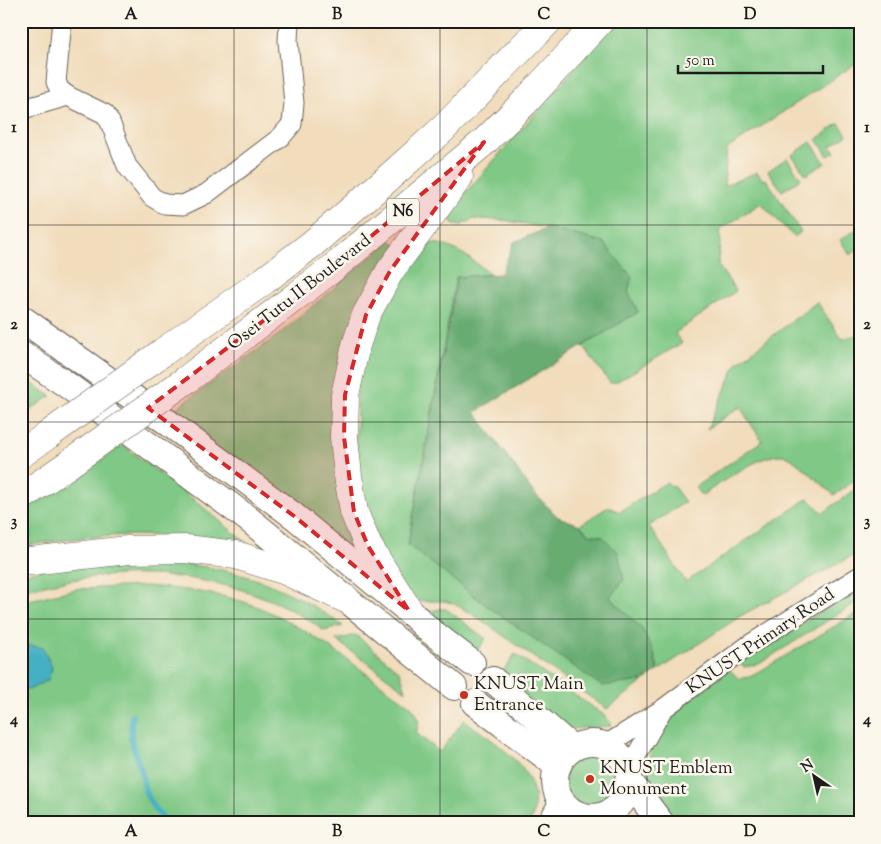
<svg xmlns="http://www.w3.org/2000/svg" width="881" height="844" font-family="'Sorts Mill Goudy',serif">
<rect width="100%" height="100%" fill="#fbf7ec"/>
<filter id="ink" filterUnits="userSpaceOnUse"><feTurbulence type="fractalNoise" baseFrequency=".02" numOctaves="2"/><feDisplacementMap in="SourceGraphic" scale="10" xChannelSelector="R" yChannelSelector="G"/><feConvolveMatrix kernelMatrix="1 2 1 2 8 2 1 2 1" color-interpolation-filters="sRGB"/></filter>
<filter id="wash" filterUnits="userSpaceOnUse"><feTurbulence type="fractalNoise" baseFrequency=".0096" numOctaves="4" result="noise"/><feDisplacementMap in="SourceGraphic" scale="20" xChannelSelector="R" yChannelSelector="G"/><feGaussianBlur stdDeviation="1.12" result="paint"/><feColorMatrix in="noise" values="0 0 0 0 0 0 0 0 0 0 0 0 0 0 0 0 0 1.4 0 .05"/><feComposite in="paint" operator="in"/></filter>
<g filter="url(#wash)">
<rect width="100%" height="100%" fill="#f1dcbb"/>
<g fill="#7fc885" stroke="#4e7250">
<path d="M616,21H860V61L727,149L724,186L757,172L763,180L766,179L801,232L794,237L761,203L721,229L718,265L736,291L675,333L682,343L616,382L610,383L583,346L638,312L603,242L548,228L502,220L474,219L459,226L453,224L449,217L454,206Z"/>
<path d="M839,123L847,135L831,146L835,152L828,156L817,139Z"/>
<path d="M811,142L825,163L806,175L792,155Z"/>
<path d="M787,158L801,179L782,191L768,171Z"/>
<path d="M860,227V248L850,255L840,240Z"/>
<path d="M391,240L397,246L342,350L375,579L168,414L277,336Z"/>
<path d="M425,243C452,242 470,259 491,274L456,277L408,545L644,681L607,709L477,617L455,604L444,601H412L387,564L357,494V367L395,274Z"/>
<path d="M817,302L842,339L860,334V477L834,495C825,487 792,456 783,455C760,453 720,484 701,496L695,487L762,441L740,407L707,429L737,363Z"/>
<path d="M21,376L51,396L21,416Z"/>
<path d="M123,445L198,503L255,550C229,545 204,539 179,537C126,532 73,538 21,546V513Z"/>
<path d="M667,482L670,486L674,487L685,502L649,526L686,582L808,498L823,513L860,486V552L742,615L658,671L654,653L610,597L588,534L580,525L608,507L620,512Z"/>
<path d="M161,562C231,566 286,584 343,626L324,631C266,585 177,570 104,576C76,578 49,584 21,590V574L60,566Z"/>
<path d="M146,586C185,589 229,594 265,610C318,634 364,673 411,706C419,716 420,722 416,733L440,752L464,720C496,744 551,774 530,823H21V602L76,589Z"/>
<path d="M860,592V600L759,664L744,667L739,662L825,609Z"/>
<path d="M440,609H446L486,639L472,658L422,613Z"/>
<path d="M860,611V823H669C663,812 652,798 649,785C645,765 653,731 668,717C686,699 709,684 729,669L739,679L752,676Z"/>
<path d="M356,635L400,672L406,691L336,640Z"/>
<path d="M515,654L604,715L611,723L610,726L571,729L556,724L498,678Z"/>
<circle cx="593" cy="780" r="28"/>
</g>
<path fill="#67ac72" stroke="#426447" d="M548,228L603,242L632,277L628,292L638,312L475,412L533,492L558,517L580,525L588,534L602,536L618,552L624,580L610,597L643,630L654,653L658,671L643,681L602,686L483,603L408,545L457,277L501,274L514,242Z"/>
<path fill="#45b0c3" stroke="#306670" d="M30,645L43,648L52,668L48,680L29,690L21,687V649Z"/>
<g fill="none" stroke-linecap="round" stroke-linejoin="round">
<path stroke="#45b0c3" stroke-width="5.5" d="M132,715L131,740L142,773L145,791L155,810L168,823"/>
</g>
</g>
<g filter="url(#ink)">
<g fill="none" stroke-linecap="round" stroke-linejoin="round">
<defs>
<g id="street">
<path d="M62,21L56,82L60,90L68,96L105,114L110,122L127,166L152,197L164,204L183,205L206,194L281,137L292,124L294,103L288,41L289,21"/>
<path d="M21,108H27L68,96"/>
<path d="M606,745L663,709L749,645L860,576"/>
<path d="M628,770L661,712"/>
<path d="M547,823L560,800"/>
<path d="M575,823L583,817"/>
</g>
<g id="secondary">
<path d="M21,318L166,421L294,516L409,611L428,629L472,663"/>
<path d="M21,354L67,385L247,518L454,687"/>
<path d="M493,680L572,748"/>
<path d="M475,703L558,766"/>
<circle cx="592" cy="780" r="37"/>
<path d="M630,782L661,823"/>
</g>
<g id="highway">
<path d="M163,352L265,280L312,244L386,180L443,129L548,21"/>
<path d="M186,380L333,268L484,142L525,102L600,21"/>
<path d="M21,454L48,435"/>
<path d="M21,497L69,464"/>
<path d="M21,562L128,550L186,549L236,555L286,571L346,599"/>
<path d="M409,611L368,546L354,512L348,476L344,437L345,395L356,345L366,315L390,271L459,177"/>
</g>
</defs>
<use href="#street" stroke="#675f54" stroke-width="21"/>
<use href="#secondary" stroke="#675f54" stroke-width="28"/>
<use href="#highway" stroke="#675f54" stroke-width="29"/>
<use href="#street" stroke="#fff" stroke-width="19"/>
<use href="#secondary" stroke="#fff" stroke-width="26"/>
<use href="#highway" stroke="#fff" stroke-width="28"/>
<defs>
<g id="highway-bridge">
<path d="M48,435L163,352"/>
<path d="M69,464L186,380"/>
</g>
</defs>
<use href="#highway-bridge" stroke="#675f54" stroke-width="29" stroke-linecap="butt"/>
<use href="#highway-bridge" stroke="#fff" stroke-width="28"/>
</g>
</g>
<path fill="#d62828" fill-opacity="0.2" stroke="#d62828" stroke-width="4" stroke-dasharray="10 6" stroke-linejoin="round" d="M484,142L390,271L366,315L345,395L344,437L354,512L368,546L409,611L294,516L148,408L333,268Z"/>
<path fill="none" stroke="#1c1c1c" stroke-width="1" stroke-opacity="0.55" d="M234,21V823M440,21V823M647,21V823M21,225H860M21,422H860M21,619H860"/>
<g fill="#c8321e" stroke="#fbf7ec" stroke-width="2">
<circle cx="464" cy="695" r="5"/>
<circle cx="590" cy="779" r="5"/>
</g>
<g text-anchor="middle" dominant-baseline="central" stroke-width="5" stroke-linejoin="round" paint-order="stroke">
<rect fill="#fbf7ec" stroke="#5f5e5a" stroke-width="1" x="387" y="198.5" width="32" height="27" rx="4"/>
<g font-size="16" font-weight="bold" fill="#1c1c1c">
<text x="403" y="212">N6</text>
</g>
<g font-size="18" fill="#1c1c1c" stroke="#fbf7ec">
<text transform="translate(300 293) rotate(-38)">Osei Tutu II Boulevard</text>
<text transform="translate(761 642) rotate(-34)">KNUST Primary Road</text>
</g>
<g font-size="18" fill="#1c1c1c" stroke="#fbf7ec" text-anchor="start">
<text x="474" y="685">KNUST Main<tspan x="474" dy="21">Entrance</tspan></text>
<text x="600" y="769">KNUST Emblem<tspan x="600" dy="21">Monument</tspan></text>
</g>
</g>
<rect width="881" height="844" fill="none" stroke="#fbf7ec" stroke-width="55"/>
<g transform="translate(814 776) rotate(326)" stroke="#fbf7ec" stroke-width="4" paint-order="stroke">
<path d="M0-4L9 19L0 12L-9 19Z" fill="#1c1c1c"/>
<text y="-8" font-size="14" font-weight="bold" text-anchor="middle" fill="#1c1c1c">N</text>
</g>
<path d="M678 65v8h145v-8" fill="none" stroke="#1c1c1c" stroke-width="2.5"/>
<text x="686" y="65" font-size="15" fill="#1c1c1c" stroke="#fbf7ec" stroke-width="4" paint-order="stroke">50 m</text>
<rect x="28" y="28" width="826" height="788" fill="none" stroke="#1c1c1c" stroke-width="2"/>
<g font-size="16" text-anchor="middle" font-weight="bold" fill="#1c1c1c">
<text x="131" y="19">A</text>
<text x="337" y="19">B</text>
<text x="544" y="19">C</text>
<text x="750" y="19">D</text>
<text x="14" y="132">1</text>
<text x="867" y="132">1</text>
<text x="14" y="329">2</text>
<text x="867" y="329">2</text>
<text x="14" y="526">3</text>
<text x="867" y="526">3</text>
<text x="14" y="724">4</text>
<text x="867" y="724">4</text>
<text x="131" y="836">A</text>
<text x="337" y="836">B</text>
<text x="544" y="836">C</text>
<text x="750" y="836">D</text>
</g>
</svg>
